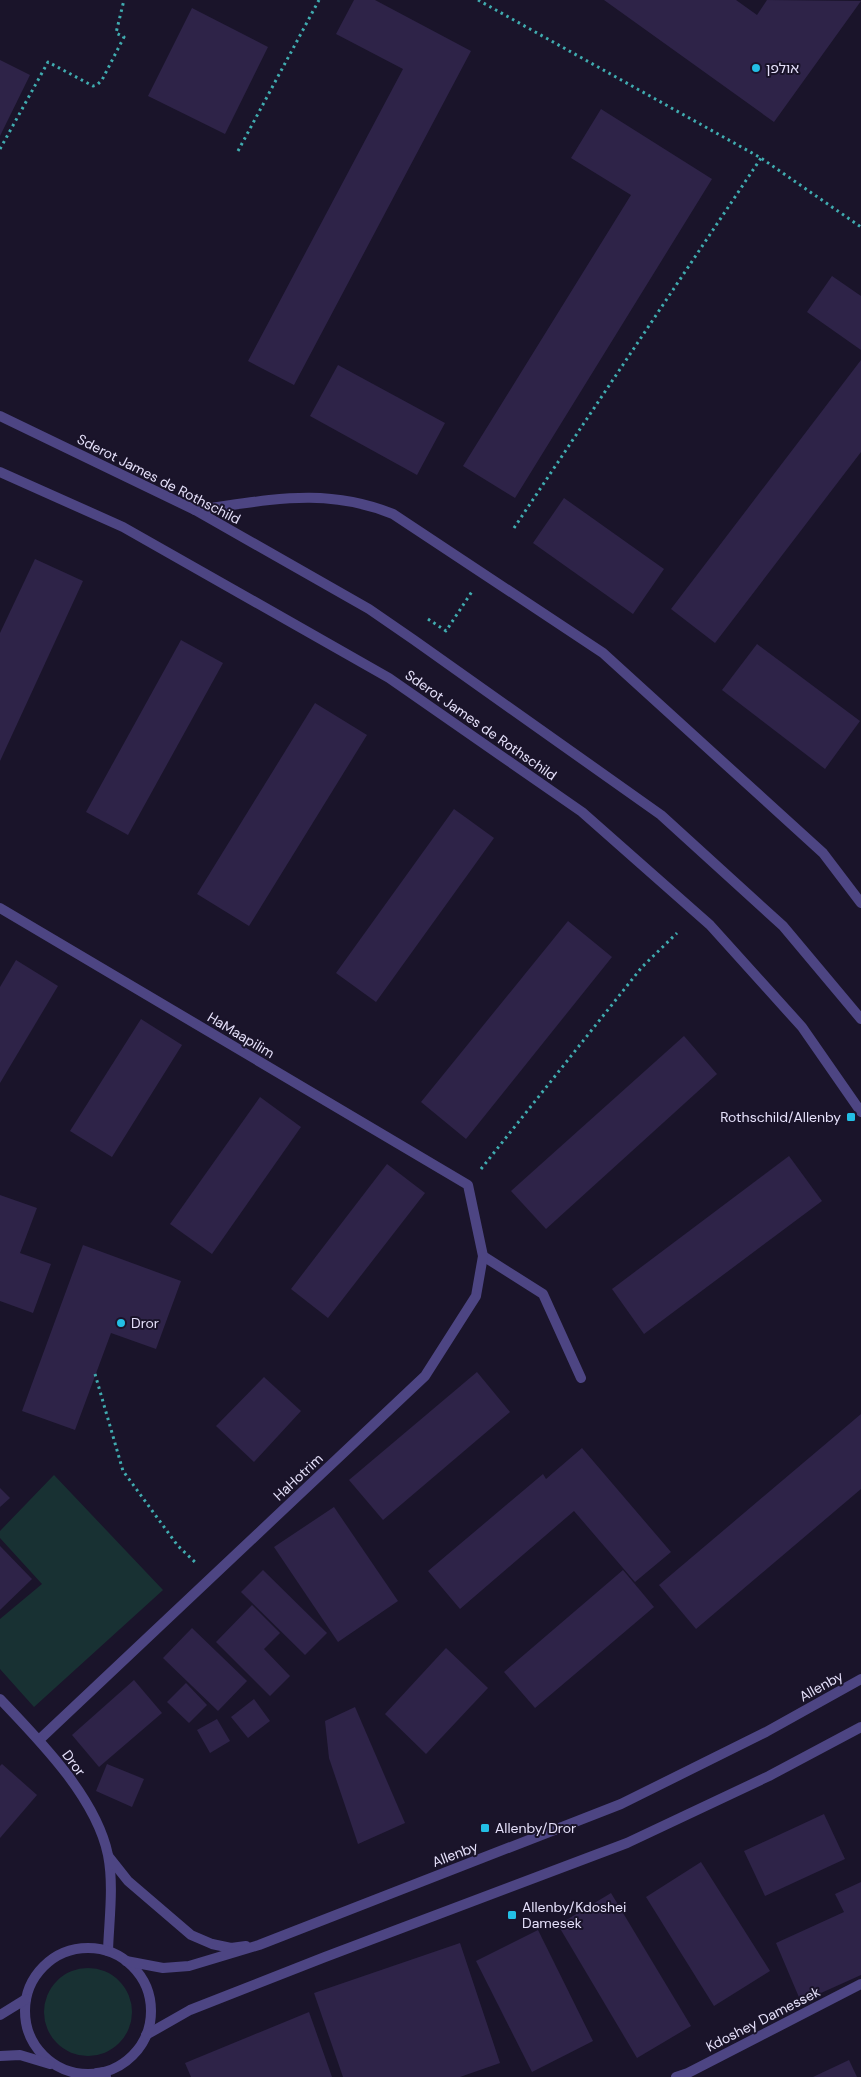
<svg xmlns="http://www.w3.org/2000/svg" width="861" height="2077" font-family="'DM Sans','Noto Sans Hebrew',sans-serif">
<rect width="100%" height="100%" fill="#1a142a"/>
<g fill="#183133">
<path d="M54,1475L163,1590L34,1707L0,1669V1619L42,1584L0,1538V1531Z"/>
<circle cx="88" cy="2012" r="44"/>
</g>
<g fill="#2e2348">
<path d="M354,0H375L471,51L294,385L248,361L403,69L336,34Z"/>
<path d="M604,0H736L757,15L767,0L861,1L774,122Z"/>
<path d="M192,8L268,47L225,134L148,96Z"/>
<path d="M0,60L30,75L0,136Z"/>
<path d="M601,109L712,179L515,498L463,466L631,195L571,158Z"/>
<path d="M832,276L861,296V350L807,312Z"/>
<path d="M861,360V452L715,643L671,609Z"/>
<path d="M338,365L445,423L417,475L310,416Z"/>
<path d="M564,498L664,569L633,614L533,543Z"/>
<path d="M35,559L83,581L0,761V633Z"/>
<path d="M181,640L223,663L128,835L86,812Z"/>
<path d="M757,644L860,721L825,769L722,690Z"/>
<path d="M315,703L367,735L249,926L197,894Z"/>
<path d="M454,809L494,838L376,1002L336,973Z"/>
<path d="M568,921L612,957L466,1139L421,1102Z"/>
<path d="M16,960L58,986L0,1083V987Z"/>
<path d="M141,1019L182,1045L112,1157L70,1131Z"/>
<path d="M684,1036L717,1074L546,1229L511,1191Z"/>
<path d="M260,1097L301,1127L212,1254L170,1224Z"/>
<path d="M789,1156L822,1201L644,1334L612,1289Z"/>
<path d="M387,1164L425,1193L328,1318L291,1289Z"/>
<path d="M0,1195L37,1208L20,1253L51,1264L33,1313L0,1301Z"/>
<path d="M83,1245L181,1281L156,1349L111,1333L75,1430L22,1411Z"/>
<path d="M477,1372L510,1412L383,1520L349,1480Z"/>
<path d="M264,1377L301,1411L254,1462L216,1426Z"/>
<path d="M861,1414V1489L696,1629L659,1585Z"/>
<path d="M582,1448L671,1552L635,1582L574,1511L460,1609L428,1571L543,1474L546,1479Z"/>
<path d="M0,1488L10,1498L0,1507Z"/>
<path d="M334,1507L398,1601L338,1642L274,1547Z"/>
<path d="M0,1546L32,1579L0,1610Z"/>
<path d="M263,1570L327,1633L305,1655L241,1592Z"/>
<path d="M623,1570L654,1607L535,1708L504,1672Z"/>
<path d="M252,1605L280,1633L264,1649L290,1676L270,1696L216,1642Z"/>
<path d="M192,1628L247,1681L218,1711L163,1658Z"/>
<path d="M446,1648L488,1688L426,1754L385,1714Z"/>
<path d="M134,1680L162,1713L99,1767L72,1735Z"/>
<path d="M186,1683L207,1705L189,1723L167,1702Z"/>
<path d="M254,1699L270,1721L248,1738L231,1717Z"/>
<path d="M355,1707L405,1823L358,1844L329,1758L325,1721Z"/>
<path d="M217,1719L230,1741L210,1753L197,1730Z"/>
<path d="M2,1764L37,1795L0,1838V1766Z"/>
<path d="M107,1764L144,1779L132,1807L96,1791Z"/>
<path d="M824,1814L845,1859L765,1896L744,1851Z"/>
<path d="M701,1862L770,1971L714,2006L646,1897Z"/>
<path d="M861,1882V1975L801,2002L776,1943L844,1912L835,1894Z"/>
<path d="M611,1893L691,2026L637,2058L558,1925Z"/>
<path d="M538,1930L593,2041L532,2072L476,1961Z"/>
<path d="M460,1943L500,2063L460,2077H343L314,1993Z"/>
<path d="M309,2012L332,2077H191L185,2063Z"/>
<path d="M849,2060L857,2077H813Z"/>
</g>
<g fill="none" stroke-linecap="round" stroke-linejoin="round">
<g stroke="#40acb0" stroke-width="3" stroke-dasharray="2.5 4" stroke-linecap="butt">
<path d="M478,0L761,158L861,227"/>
<path d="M0,149L48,62L93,86L97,85L102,80L124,37L116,33L124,0"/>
<path d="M238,151L319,0"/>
<path d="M514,528L761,158"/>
<path d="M428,619L446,631L473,590"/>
<path d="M481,1169L642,967L677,933"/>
<path d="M95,1374L123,1471L178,1546L195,1562"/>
</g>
<g stroke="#4d4583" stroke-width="10">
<path d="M195,510C267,501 323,486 393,514L603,653L823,853L861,903"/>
<path d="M483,1256L543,1294L581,1378"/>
</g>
<g stroke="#4d4583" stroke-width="10">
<path d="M0,908L468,1185L483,1256L476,1296L425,1376L39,1740"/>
<path d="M0,1699C39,1740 96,1797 108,1855C114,1886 109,1920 108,1951"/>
<path d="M109,1857L128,1881L191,1935L212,1944L231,1948L246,1946"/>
<path d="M97,2073L105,2072L106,2077"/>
<path d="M676,2077L688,2073L861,1984"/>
</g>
<g stroke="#4d4583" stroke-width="10">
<path d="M0,416L195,510L369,609L414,640L661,815L783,926L861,1019"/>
<path d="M0,472L123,527L389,678L582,812L710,925L802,1027L861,1112"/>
<circle cx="88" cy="2011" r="63"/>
<path d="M126,1961L163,1968L189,1966L259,1945L621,1804L766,1732L861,1679"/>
<path d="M0,2015L26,1999"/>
<path d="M146,2035L190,2010L325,1957L627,1843L769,1776L861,1727"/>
<path d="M0,2056L20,2055L50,2064"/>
</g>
</g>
<g fill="#23bfe5" stroke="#1a142a" stroke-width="2">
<circle cx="756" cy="68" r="5"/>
<rect x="846" y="1112" width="10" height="10" rx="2.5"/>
<circle cx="121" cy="1323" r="5"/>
<rect x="480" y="1823" width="10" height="10" rx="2.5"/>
<rect x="507" y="1910" width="10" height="10" rx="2.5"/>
</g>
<g text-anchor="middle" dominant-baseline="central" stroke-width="4" stroke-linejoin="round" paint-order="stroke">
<g font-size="14" fill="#e6e1fb" stroke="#1a142a" text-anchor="start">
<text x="766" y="68">אולפן</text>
<text x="841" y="1117" text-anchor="end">Rothschild/Allenby</text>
<text x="131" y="1323">Dror</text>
<text x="495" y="1828">Allenby/Dror</text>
<text x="522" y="1907">Allenby/Kdoshei<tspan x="522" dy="16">Damesek</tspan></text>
</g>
<g font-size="14" fill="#e6e1fb" stroke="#1a142a">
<text transform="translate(159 479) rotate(27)">Sderot James de Rothschild</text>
<text transform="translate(481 725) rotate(35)">Sderot James de Rothschild</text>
<text transform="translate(241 1035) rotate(31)">HaMaapilim</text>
<text transform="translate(298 1477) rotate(-43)">HaHotrim</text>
<text transform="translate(821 1686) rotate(-29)">Allenby</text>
<text transform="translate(74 1763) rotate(53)">Dror</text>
<text transform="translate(455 1854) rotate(-21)">Allenby</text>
<text transform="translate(763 2019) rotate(-27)">Kdoshey Damessek</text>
</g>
</g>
</svg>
